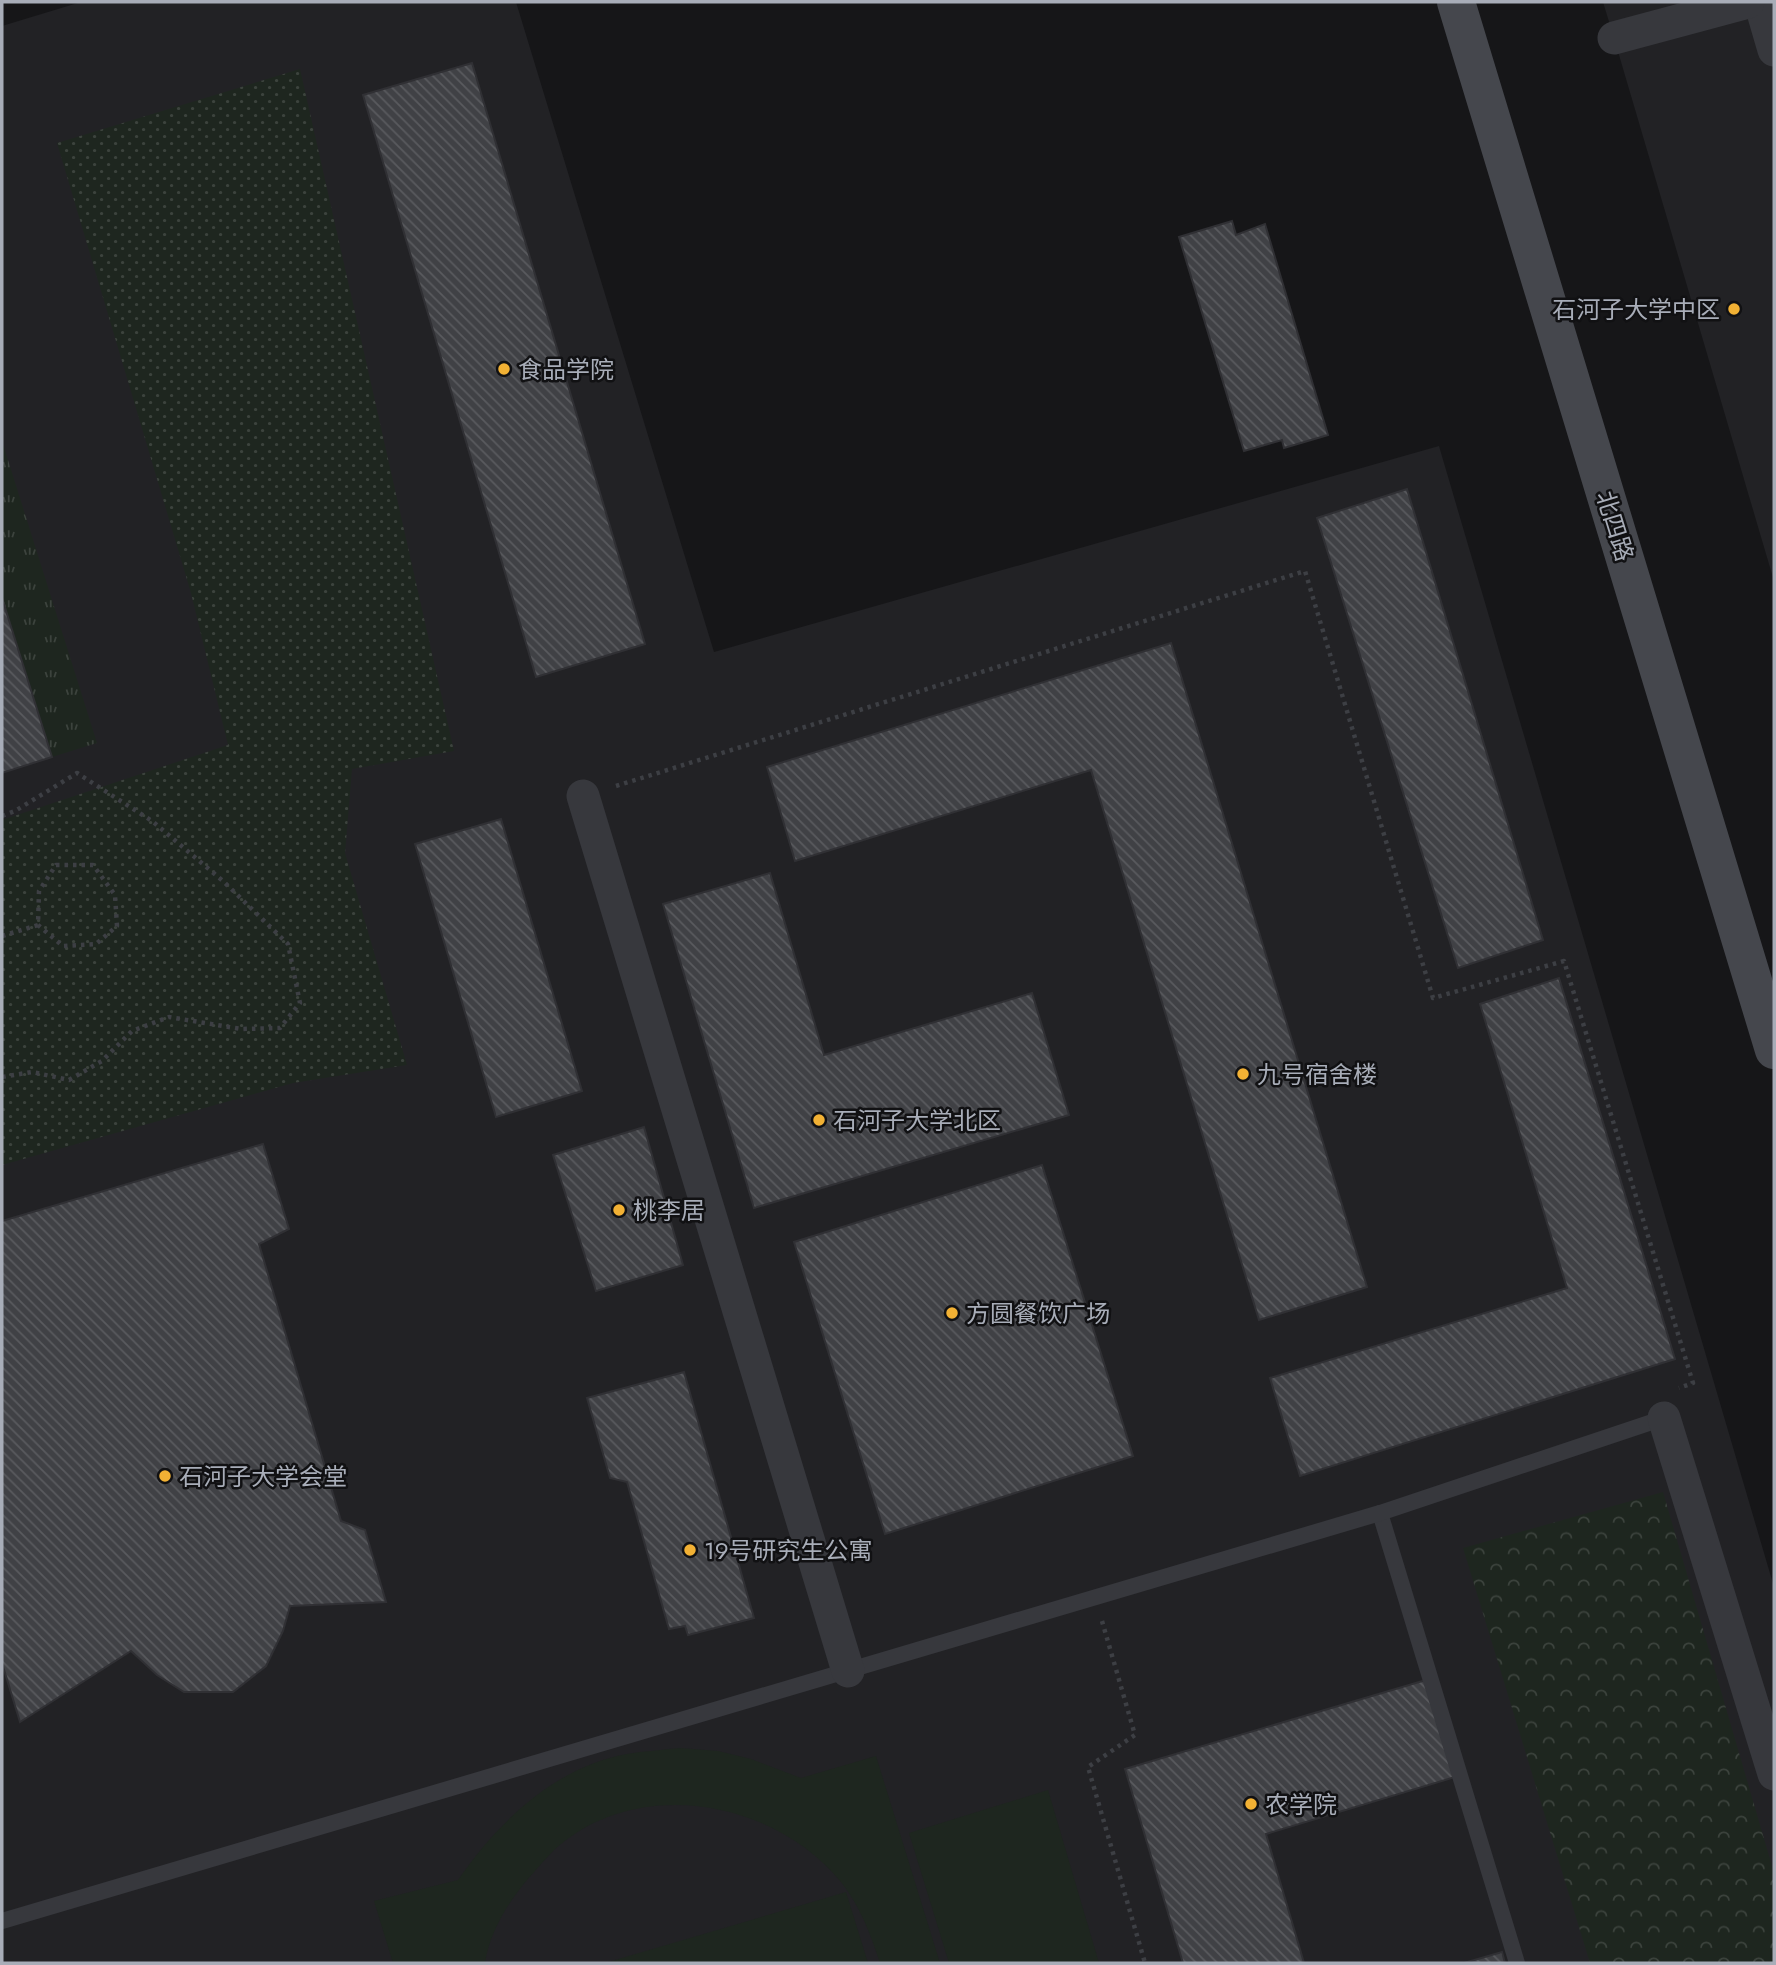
<svg xmlns="http://www.w3.org/2000/svg" width="1776" height="1965" font-family="Jost,'Noto Sans SC',sans-serif">
<defs>
<pattern id="grass-tufts" width="24" height="20" patternUnits="userSpaceOnUse" patternTransform="scale(1.75)"><rect width="24" height="20" fill="#1e261f"/><path d="M3 7l-1-3M5 7V3M7 7l1-3M15 17l-1-3M17 17v-4M19 17l1-3" fill="none" stroke="#3c433d"/></pattern>
<pattern id="forest-crowns" width="20" height="18" patternUnits="userSpaceOnUse" patternTransform="scale(1.75)"><rect width="20" height="18" fill="#1e261f"/><path d="M2 6a3 3 0 1 1 6 0M12 15a3 3 0 1 1 6 0" fill="none" stroke="#3c433d"/></pattern>
<pattern id="garden-dots" width="8" height="8" patternUnits="userSpaceOnUse" patternTransform="scale(1.75)"><rect width="8" height="8" fill="#1e261f"/><path d="M2 2h.1M6 6h.1" fill="none" stroke="#3c433d" stroke-width="1.8" stroke-linecap="round"/></pattern>
<pattern id="building-back-hatch" width="6" height="6" patternUnits="userSpaceOnUse" patternTransform="scale(1.75)"><rect width="6" height="6" fill="#404145"/><path d="M-1 5l2 2M0 0l6 6M5-1l2 2" fill="none" stroke="#595a5e"/></pattern>
</defs>
<rect width="100%" height="100%" fill="#161618"/>
<g fill="#222225">
<path d="M81,2H516L714,652L1439,446L1774,1587V1963H2V26Z"/>
<path d="M1603,2H1774V581L1614,38Z"/>
</g>
<path fill="url(#grass-tufts)" d="M2,441L97,743L52,757L2,598Z"/>
<path fill="url(#forest-crowns)" d="M1663,1492L1774,1873V1963H1590L1463,1548Z"/>
<path fill="url(#garden-dots)" d="M300,69L454,751L352,769L345,853L407,1065L293,1083L2,1165V820L228,745L191,593L57,143Z"/>
<g fill="#1e261f">
<path d="M680,1748L718,1751L751,1759L801,1778L876,1756L940,1963H880C871,1935 860,1906 841,1882C776,1802 644,1776 561,1844C551,1852 543,1862 535,1871C512,1896 490,1929 485,1963H393L374,1901L458,1880C498,1822 555,1767 627,1754C644,1751 663,1750 680,1748Z"/>
<path d="M1048,1790L1099,1963H949L909,1833Z"/>
<path d="M846,1892L868,1963H605Z"/>
</g>
<g fill="url(#building-back-hatch)" stroke="#303034" stroke-width="2">
<path d="M472,63L645,644L536,677L363,95Z"/>
<path d="M1232,221L1236,235L1265,224L1328,435L1284,448L1282,440L1244,451L1179,237Z"/>
<path d="M1407,489L1543,940L1458,968L1317,518Z"/>
<path d="M2,598L52,757L2,773Z"/>
<path d="M1171,643L1367,1287L1259,1320L1091,770L795,861L767,767Z"/>
<path d="M501,819L582,1091L496,1117L415,844Z"/>
<path d="M770,873L824,1055L1032,993L1069,1115L754,1208L663,904Z"/>
<path d="M1559,978L1675,1359L1300,1476L1270,1378L1567,1288L1480,1004Z"/>
<path d="M644,1127L683,1265L596,1291L553,1155Z"/>
<path d="M263,1144L289,1229L259,1244L341,1521L365,1530L386,1602L290,1606L283,1631L266,1666L233,1692H184L157,1675L131,1651L20,1722L2,1663V1221Z"/>
<path d="M1042,1165L1133,1456L885,1534L794,1242Z"/>
<path d="M684,1372L754,1618L688,1635L685,1626L669,1629L627,1482L610,1478L587,1398Z"/>
<path d="M1436,1677L1465,1774L1266,1834L1304,1963H1183L1125,1769Z"/>
<path d="M1502,1952L1505,1963H1464Z"/>
</g>
<g fill="none" stroke-linecap="round" stroke-linejoin="round">
<g stroke="#3d3f44" stroke-width="4.5" stroke-dasharray="3.5 5" stroke-linecap="butt">
<path d="M616,786L1305,571L1433,998L1564,961L1693,1383L1679,1388"/>
<path d="M2,816L15,811L77,773L152,821L223,881L288,944L300,1003L280,1028L241,1029L169,1017L132,1031L102,1061L69,1080L32,1072L2,1077"/>
<path d="M56,865H93L115,895L117,926L96,944L63,946L38,925L39,891Z"/>
<path d="M2,936L38,925"/>
<path d="M1102,1621L1135,1735L1088,1767L1145,1963"/>
</g>
<g stroke="#37383d" stroke-width="16">
<path d="M1380,1513L1517,1963"/>
<path d="M2,1921L1380,1513L1664,1418"/>
</g>
<g stroke="#37383d" stroke-width="33">
<path d="M1760,2L1774,50"/>
<path d="M1614,38L1748,2"/>
<path d="M583,796L848,1671"/>
<path d="M1664,1418L1774,1774"/>
</g>
<path stroke="#45474d" stroke-width="38" d="M1456,2L1774,1050"/>
</g>
<g fill="#f2b134" stroke="#111113" stroke-width="2.5">
<circle cx="1734" cy="309" r="7"/>
<circle cx="504" cy="369" r="7"/>
<circle cx="1243" cy="1074" r="7"/>
<circle cx="819" cy="1120" r="7"/>
<circle cx="619" cy="1210" r="7"/>
<circle cx="952" cy="1313" r="7"/>
<circle cx="165" cy="1476" r="7"/>
<circle cx="690" cy="1550" r="7"/>
<circle cx="1251" cy="1804" r="7"/>
</g>
<g text-anchor="middle" dominant-baseline="central" stroke-width="5" stroke-linejoin="round" paint-order="stroke">
<g font-size="24" fill="#a8adb8" stroke="#111113" text-anchor="start">
<text x="1720" y="309" text-anchor="end">石河子大学中区</text>
<text x="518" y="369">食品学院</text>
<text x="1257" y="1074">九号宿舍楼</text>
<text x="833" y="1120">石河子大学北区</text>
<text x="633" y="1210">桃李居</text>
<text x="966" y="1313">方圆餐饮广场</text>
<text x="179" y="1476">石河子大学会堂</text>
<text x="704" y="1550">19号研究生公寓</text>
<text x="1265" y="1804">农学院</text>
</g>
<g font-size="24" fill="#a8adb8" stroke="#111113">
<text transform="translate(1615 526) rotate(73)">北四路</text>
</g>
</g>
<rect width="1776" height="1965" fill="none" stroke="#a8adb8" stroke-width="7"/>
</svg>
